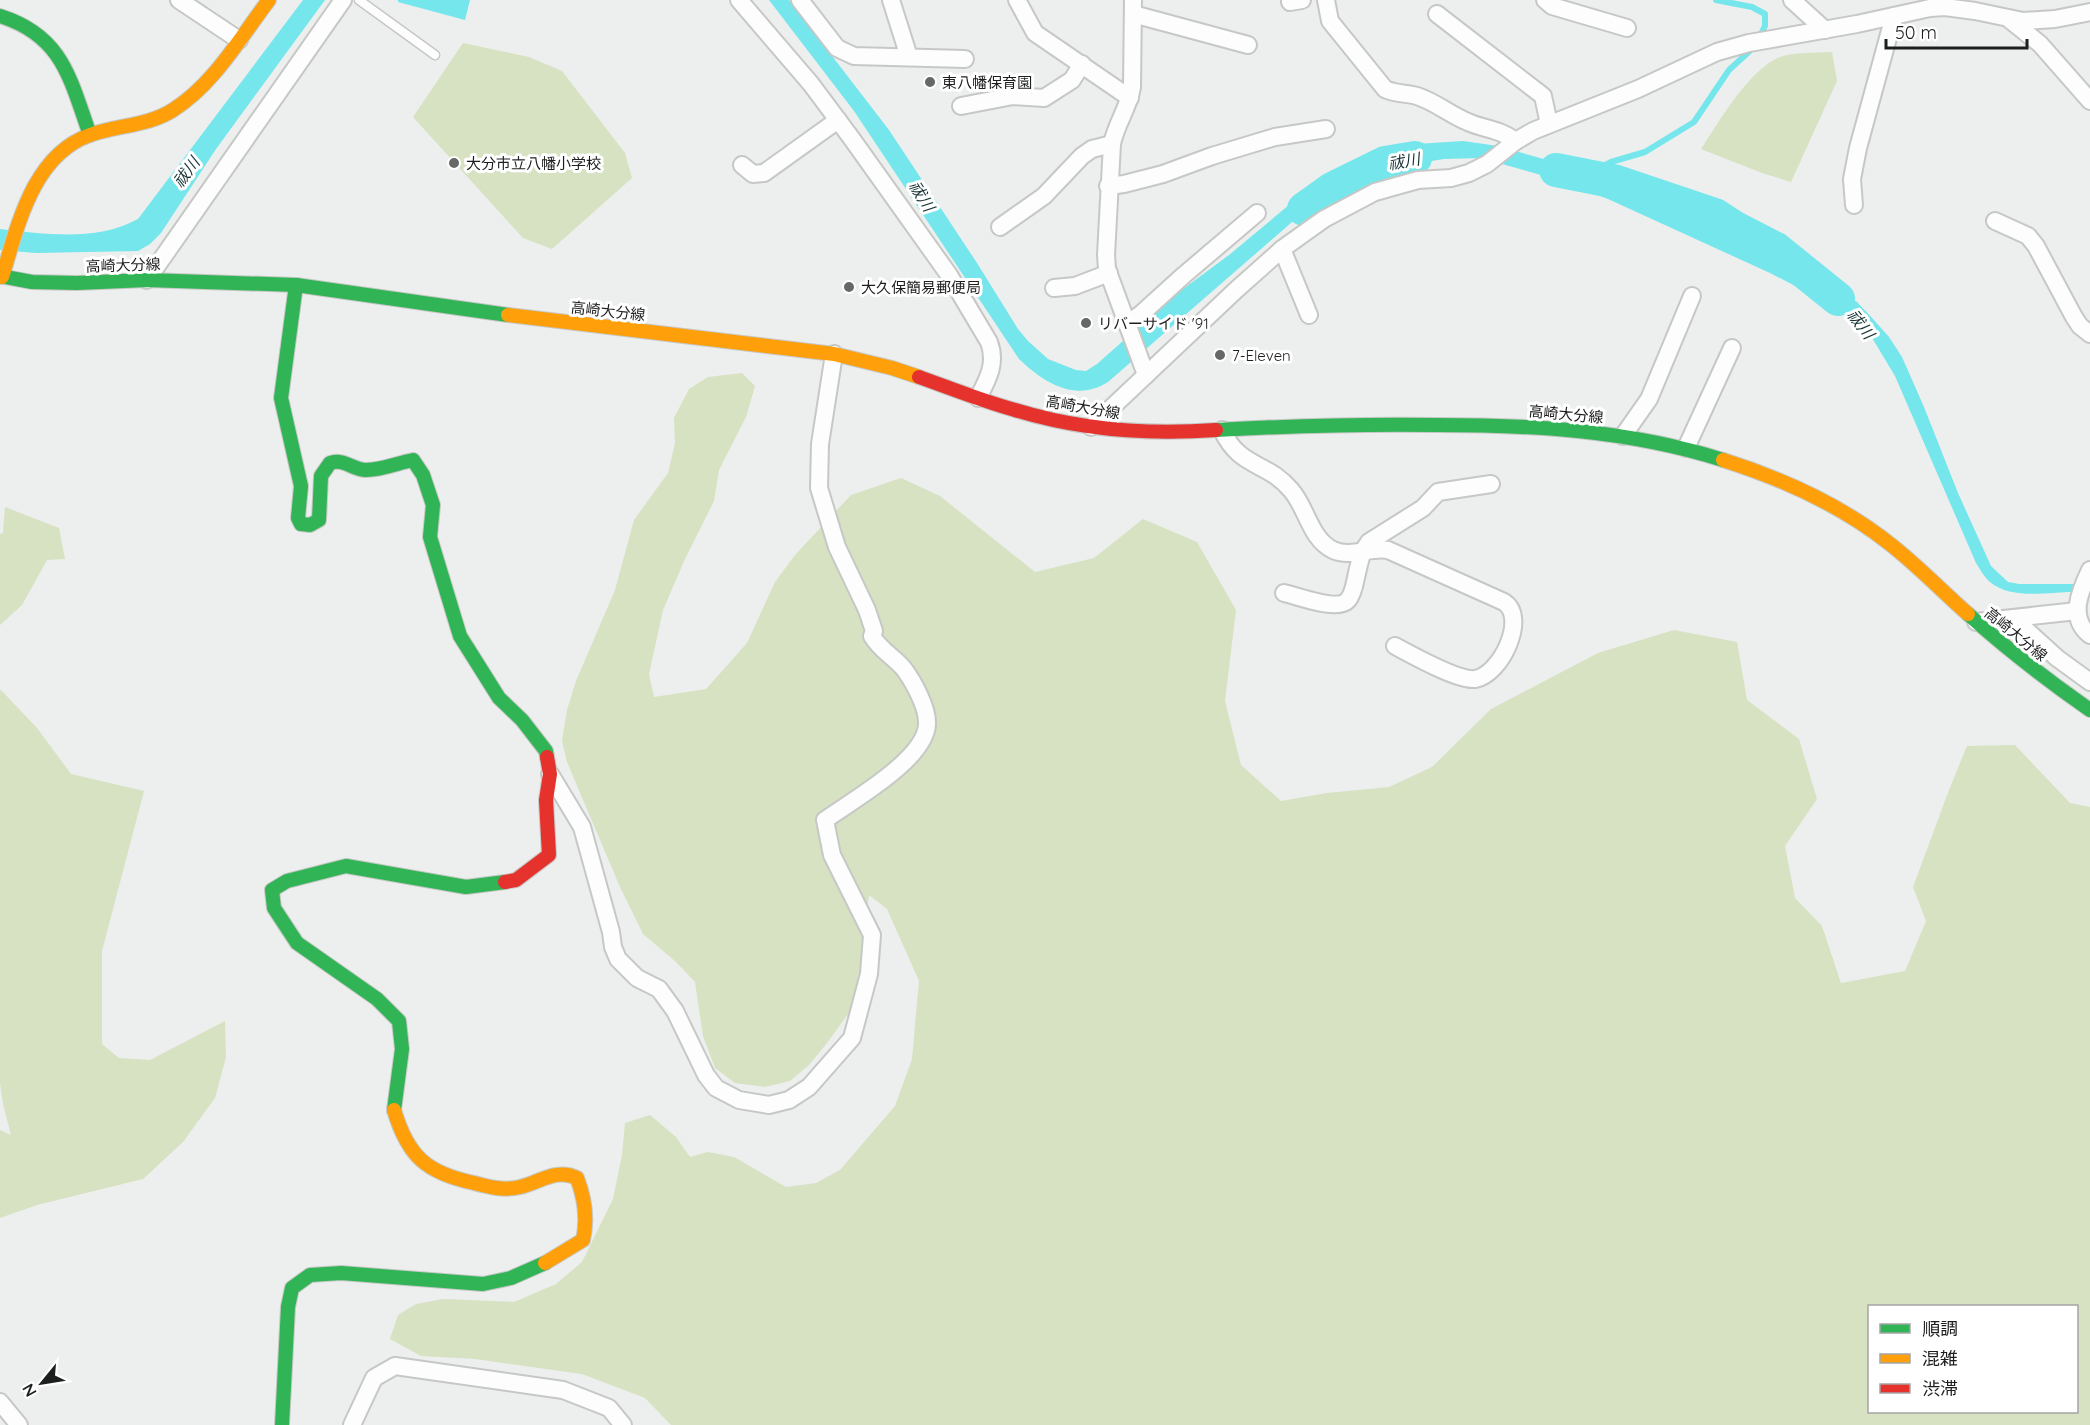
<svg xmlns="http://www.w3.org/2000/svg" width="2090" height="1425" font-family="Quicksand,'Noto Sans JP',sans-serif">
<rect width="100%" height="100%" fill="#ecefed"/>
<g fill="#d6e2c2" fill-rule="evenodd">
<path d="M463,43L529,57L562,71L625,153L632,178L552,249L523,238L413,117Z"/>
<path d="M1832,52L1837,81L1791,182L1762,173L1701,149C1719,122 1749,69 1780,57C1793,52 1817,53 1832,52Z"/>
<path d="M742,373L755,386L746,417L719,470L714,501L684,561L663,610L649,674L654,697L706,689L747,643L775,582L795,555L851,495L901,478L940,496L1035,572L1094,558L1143,519L1197,542L1236,610L1225,701L1241,765L1281,801L1327,793L1389,787L1432,767L1491,709L1598,653L1674,630L1737,642L1747,700L1799,739L1817,799L1785,846L1795,898L1822,926L1841,983L1905,971L1926,921L1913,887L1949,790L1967,746L2015,745L2070,803L2090,807V1425H671L645,1398L582,1374L475,1359L421,1356L390,1339L398,1315L416,1304L443,1299L514,1302L556,1284L582,1262L613,1199L622,1155L625,1123L650,1115L676,1137L690,1157L708,1152L734,1157L786,1187L816,1183L840,1170L895,1106L912,1059L919,981L887,909L869,895L859,981L848,1014L827,1043L809,1065L790,1081L765,1087L735,1083L715,1068L703,1036L695,982L676,962L643,934L620,887L567,762L562,741L567,710L576,681L615,590L634,520L668,473L675,443L674,418L689,389L708,377ZM1870,1306H2076V1412H1870Z"/>
<path d="M5,507L59,528L65,559L47,560L22,605L0,625V534L3,533Z"/>
<path d="M0,689L37,728L71,774L144,791L102,951V1044L119,1058L150,1060L225,1021L226,1057L215,1098L183,1142L143,1179L37,1205L0,1218V1130L11,1135L3,1104L0,1083Z"/>
</g>
<g fill="#74e6ec">
<path d="M303,0H325L216,149L161,233L150,244L138,251L36,253L0,250V229C45,234 96,242 138,219Z"/>
<path d="M398,0H470L465,20L398,2Z"/>
<path d="M769,0H789L889,130L977,263L1018,329L1028,341L1048,359L1076,370L1086,371L1097,364L1175,295L1229,255L1325,175L1328,179L1370,153L1382,148L1400,145L1463,141L1498,146L1582,170L1633,192L1737,238L1840,289L1857,302L1873,319L1889,337L1902,357L1924,407L1958,493L1991,566L2008,582L2019,584H2077L2074,592C2048,592 2011,600 1990,582C1984,577 1980,569 1976,563L1895,376L1871,336L1844,311L1770,273L1608,199L1559,180L1481,158L1444,159L1375,170H1361L1307,209L1108,382C1075,403 1043,382 1019,359L854,111Z"/>
</g>
<g fill="none" stroke-linecap="round" stroke-linejoin="round">
<g stroke="#74e6ec" stroke-width="6">
<path d="M1716,0L1752,7L1765,14V26L1759,38"/>
<path d="M1592,177L1600,168L1611,162L1645,152L1694,122L1729,70L1754,47"/>
</g>
<g stroke="#74e6ec" stroke-width="34">
<path d="M1556,170L1617,182L1715,215L1735,228L1776,249L1838,299"/>
<path d="M1304,209L1332,189L1385,163L1415,158"/>
</g>
<defs>
<path id="lane" d="M359,0L435,55"/>
<g id="street">
<path d="M179,0L239,40"/>
<path d="M739,0L811,84L852,139L949,275L989,342C997,363 988,379 978,398"/>
<path d="M800,0L837,48L854,56L965,59"/>
<path d="M891,0L909,57"/>
<path d="M1017,0L1035,33L1130,98"/>
<path d="M1133,0L1132,87C1129,107 1116,124 1112,144L1106,255L1107,269L1146,375"/>
<path d="M1326,0L1330,21L1385,89C1395,94 1406,93 1417,96C1436,102 1450,115 1468,122C1486,130 1497,128 1516,141"/>
<path d="M1545,0L1552,6L1627,28"/>
<path d="M1792,0L1825,30"/>
<path d="M1290,2L1302,0"/>
<path d="M1133,14L1248,45"/>
<path d="M1437,14L1543,96L1549,124"/>
<path d="M2010,20L2040,44L2090,101"/>
<path d="M961,106L1013,96L1044,98L1072,80L1082,64"/>
<path d="M742,165L753,174L764,173L838,120"/>
<path d="M1108,186L1124,184L1163,174L1212,156L1275,137L1326,129"/>
<path d="M1854,205L1852,179L1858,148L1894,16"/>
<path d="M1995,221L2028,236L2036,246L2074,317L2080,326L2090,334"/>
<path d="M1000,227L1044,196L1082,156L1092,149L1112,144"/>
<path d="M1282,249L1309,315"/>
<path d="M147,280L343,0"/>
<path d="M1054,288L1075,286L1109,273"/>
<path d="M1127,324L1141,314L1184,275L1257,213"/>
<path d="M1091,427L1236,290L1282,249L1324,219L1375,192L1418,180L1451,178L1469,173L1487,164L1516,141L1533,131L1638,89L1717,52L1749,43L1857,24L1930,8L1945,7L1975,11L2023,21L2055,19L2090,12"/>
<path d="M1222,430C1240,469 1267,461 1291,490C1307,508 1310,539 1333,550C1350,558 1370,547 1388,550L1504,602C1528,617 1501,675 1475,679C1458,681 1412,655 1395,646"/>
<path d="M1623,436L1649,399L1692,296"/>
<path d="M1686,448L1732,348"/>
<path d="M2090,570C2080,591 2068,618 2090,635"/>
<path d="M1284,593C1298,596 1338,612 1348,600C1354,593 1355,581 1357,573C1360,561 1361,552 1369,542L1423,508L1438,492L1491,484"/>
<path d="M2013,618L2057,658L2090,682"/>
<path d="M1976,622L2077,611"/>
<path d="M550,774L582,827L611,932L613,947L618,959L637,978L659,989L675,1011L706,1075L716,1088L739,1100L769,1105L789,1100L809,1087L852,1038L869,974L872,935L832,855L825,820C853,800 926,759 927,724C928,708 913,681 904,669C894,657 880,650 872,636L874,631L867,610L837,547L819,488L820,444L834,354"/>
<path d="M0,1402L19,1425"/>
<path d="M352,1425L374,1378L395,1366L563,1390L609,1408L623,1425"/>
</g>
<g id="fast">
<path d="M0,16C63,36 70,79 90,135"/>
<path d="M0,276L32,282L77,283L147,280L296,285L508,315"/>
<path d="M296,285L281,398L301,486L298,518L301,524L310,525L319,520L321,476L330,463C344,458 353,470 366,470C382,470 398,463 413,460L423,475L433,505L430,537L460,636L499,698L522,720L546,751L547,757"/>
<path d="M1216,430C1289,426 1361,424 1435,425C1533,425 1629,430 1723,460"/>
<path d="M1968,614C2007,649 2047,680 2090,710"/>
<path d="M394,1110L402,1049L399,1021L377,999L297,943L274,908L272,890L287,881L346,866L466,887L505,882"/>
<path d="M282,1425L288,1307L292,1288L310,1275L341,1273L483,1284L511,1278L545,1263"/>
</g>
<g id="slow">
<path d="M2,277C18,225 33,155 90,135C118,125 148,126 173,110C214,84 240,38 269,0"/>
<path d="M508,315L834,354L892,368L919,377"/>
<path d="M1723,460C1783,479 1841,505 1890,544C1917,565 1942,591 1968,614"/>
<path d="M394,1110C408,1157 427,1173 474,1183C489,1187 504,1191 520,1187C540,1182 557,1168 577,1178C585,1199 588,1218 583,1240L545,1263"/>
</g>
<g id="jam">
<path d="M919,377C950,388 982,401 1015,410C1080,430 1148,435 1216,430"/>
<path d="M505,882L516,880L549,855L546,800L550,774L547,757"/>
</g>
</defs>
<use href="#lane" stroke="#c6c8c6" stroke-width="11"/>
<use href="#street" stroke="#c6c8c6" stroke-width="20"/>
<use href="#fast" stroke="#c6c8c6" stroke-width="16"/>
<use href="#slow" stroke="#c6c8c6" stroke-width="16"/>
<use href="#jam" stroke="#c6c8c6" stroke-width="16"/>
<use href="#lane" stroke="#fcfdfc" stroke-width="8"/>
<use href="#street" stroke="#fcfdfc" stroke-width="16"/>
<use href="#fast" stroke="#30b455" stroke-width="14"/>
<use href="#slow" stroke="#ff9f0a" stroke-width="14"/>
<use href="#jam" stroke="#e5322d" stroke-width="14"/>
</g>
<g fill="#656866" stroke="#fff" stroke-width="2">
<circle cx="930" cy="82" r="6"/>
<circle cx="454" cy="163" r="6"/>
<circle cx="849" cy="287" r="6"/>
<circle cx="1086" cy="323" r="6"/>
<circle cx="1220" cy="355" r="6"/>
</g>
<g text-anchor="middle" dominant-baseline="central" stroke-width="6" stroke-linejoin="round" paint-order="stroke">
<g font-size="15" fill="#1d1f1e" stroke="#fff" text-anchor="start">
<text x="942" y="82">東八幡保育園</text>
<text x="466" y="163">大分市立八幡小学校</text>
<text x="861" y="287">大久保簡易郵便局</text>
<text x="1098" y="323">リバーサイド '91</text>
<text x="1232" y="355">7-Eleven</text>
</g>
<g font-size="15" fill="#1d1f1e" stroke="#fff">
<text transform="translate(123 265) rotate(-2)">高崎大分線</text>
<text transform="translate(608 311) rotate(6)">高崎大分線</text>
<text transform="translate(1083 407) rotate(10)">高崎大分線</text>
<text transform="translate(1566 414) rotate(5)">高崎大分線</text>
<text transform="translate(2016 634) rotate(39)">高崎大分線</text>
</g>
<g font-size="16" font-style="italic" fill="#183234" stroke="#fff">
<text transform="translate(1404 161) rotate(-10)">祓川</text>
<text transform="translate(186 172) rotate(-53)">祓川</text>
<text transform="translate(922 196) rotate(58)">祓川</text>
<text transform="translate(1861 324) rotate(52)">祓川</text>
</g>
</g>
<rect x="1868" y="1305" width="210" height="108" fill="#ffffff" stroke="#a5a5a5" stroke-width="1.5"/>
<rect x="1880" y="1324" width="30" height="9" fill="#30b455" stroke="#a5a5a5" stroke-width="1.5"/>
<text x="1922" y="1335" font-size="18" fill="#1d1f1e">順調</text>
<rect x="1880" y="1354" width="30" height="9" fill="#ff9f0a" stroke="#a5a5a5" stroke-width="1.5"/>
<text x="1922" y="1365" font-size="18" fill="#1d1f1e">混雑</text>
<rect x="1880" y="1384" width="30" height="9" fill="#e5322d" stroke="#a5a5a5" stroke-width="1.5"/>
<text x="1922" y="1395" font-size="18" fill="#1d1f1e">渋滞</text>
<g transform="translate(42 1383) rotate(240)" stroke="#ffffff" stroke-width="4.5" paint-order="stroke">
<path d="M0-4.5L10 22L0 15L-10 22Z" fill="#1d1f1e"/>
<text y="-9" font-size="16" font-weight="bold" text-anchor="middle" fill="#1d1f1e">N</text>
</g>
<path d="M1886 39v9h141v-9" fill="none" stroke="#1d1f1e" stroke-width="3"/>
<text x="1895" y="39" font-size="18" fill="#1d1f1e" stroke="#ffffff" stroke-width="4.5" paint-order="stroke">50 m</text>
</svg>
